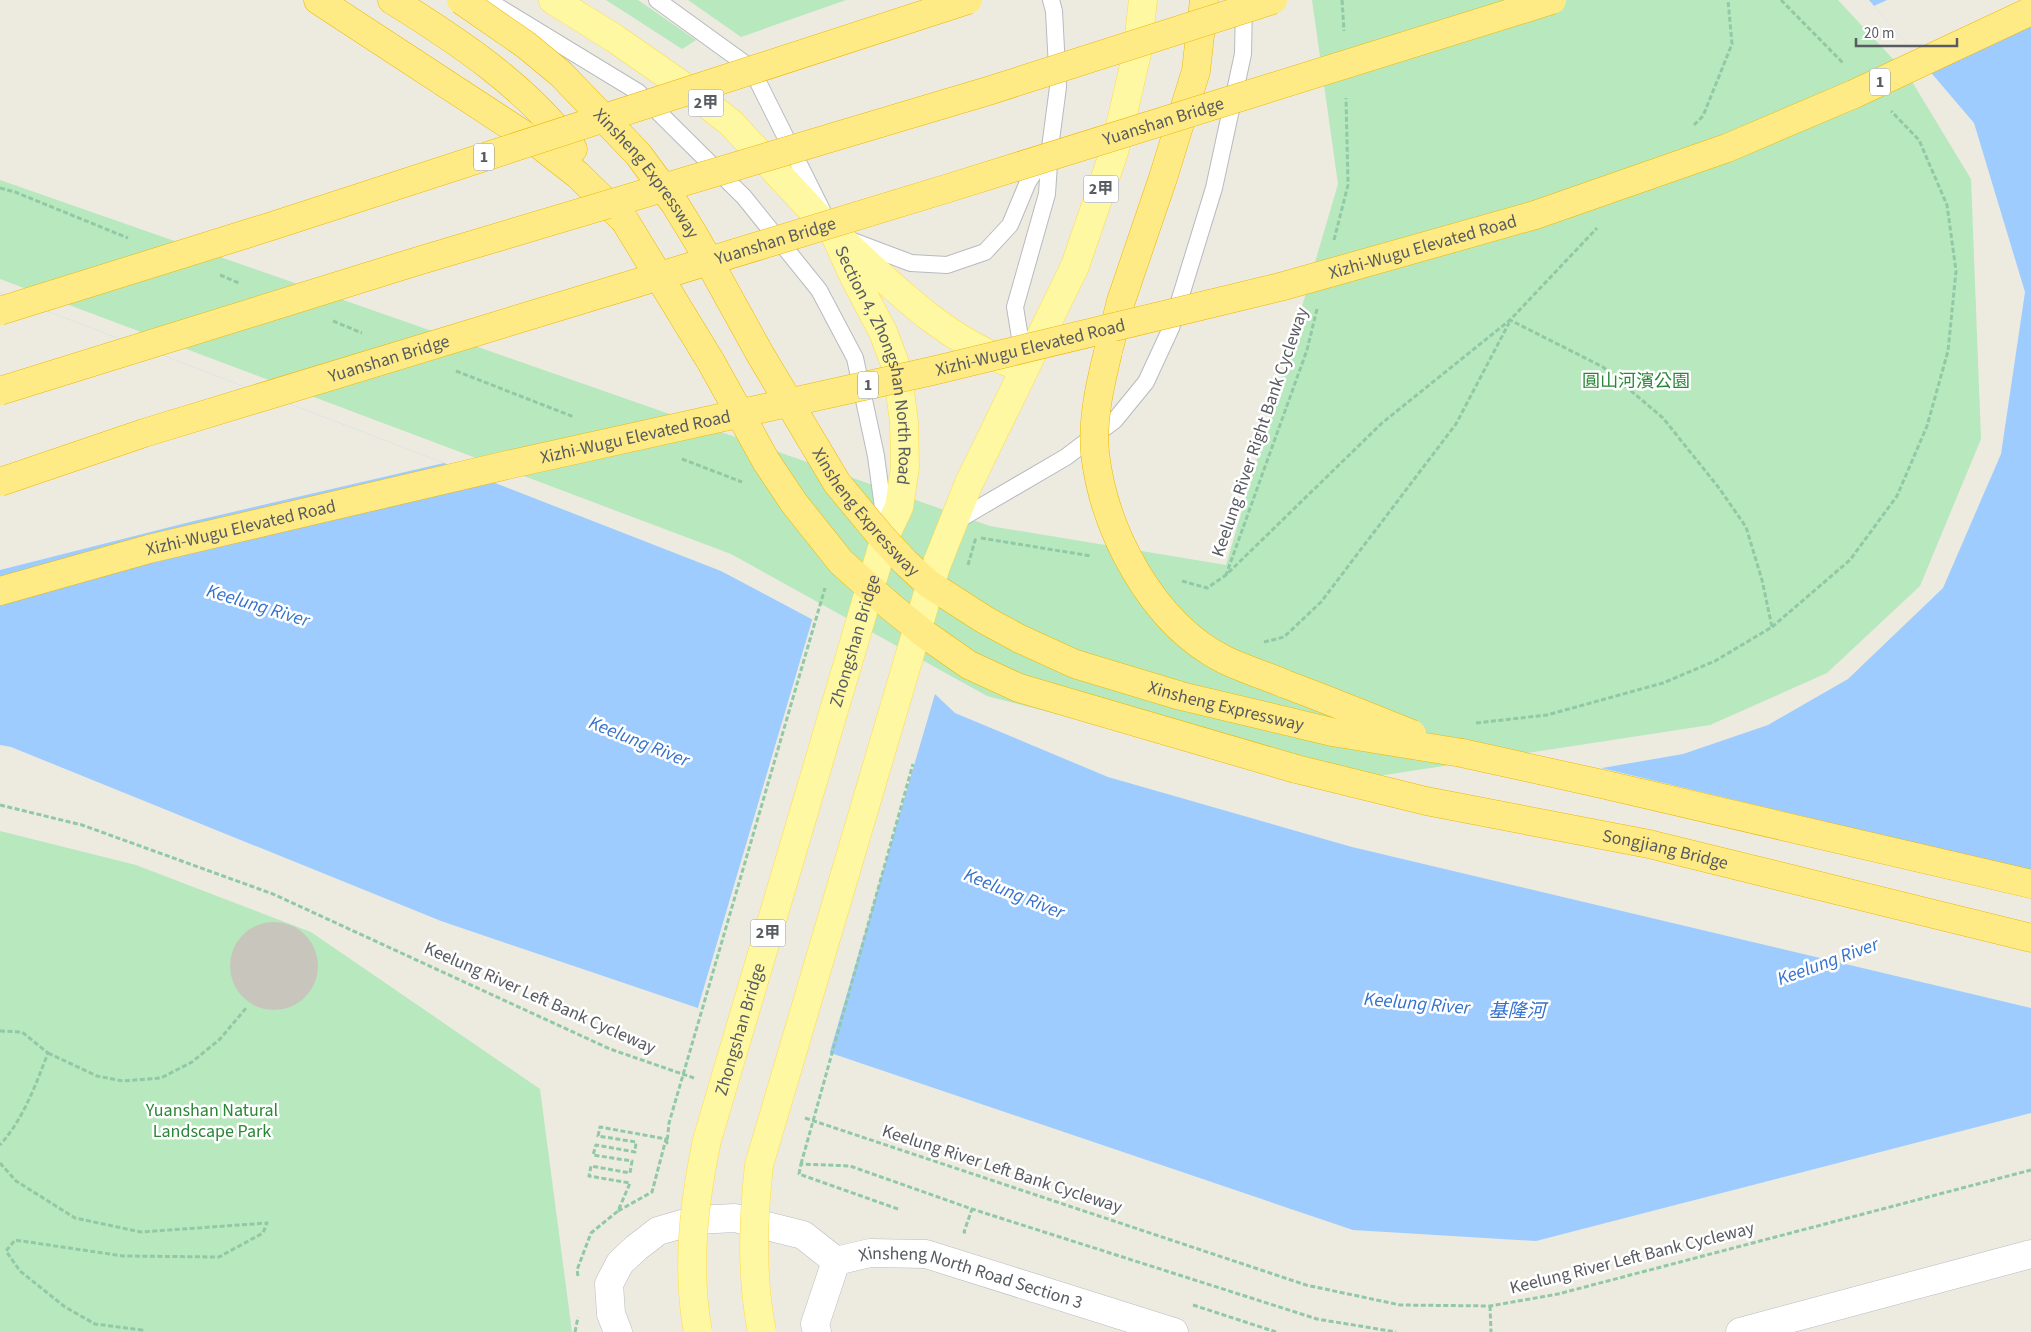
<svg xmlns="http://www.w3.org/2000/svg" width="2031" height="1332" font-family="'Source Sans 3','Noto Sans TC',sans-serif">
<rect width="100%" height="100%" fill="#edebdf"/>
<g fill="#b8e8bd">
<path d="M606,0H638L696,40L682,49Z"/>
<path d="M688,0H846L741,37Z"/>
<path d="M1312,0H1838L1908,75L1971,179L1981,439L1920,586L1827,673L1710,725L1326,784L987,696L731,554L0,279V180L990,526L1226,565L1338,184Z"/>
<path d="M0,831L136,865L311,932L540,1089L572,1332H0Z"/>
</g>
<path fill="#9eccff" d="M1869,0H2031V1113L1536,1241L1353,1230L441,921L11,747L0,745V293L444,463L721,571L977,707L1326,798L1510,784L1683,754L1768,725L1848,679L1943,588L2001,454L2025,292L1974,123Z"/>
<g fill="#edebdf">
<path d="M1887,0H2031L1921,61L1874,6Z"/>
<path d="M0,293L444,463L194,521L0,570Z"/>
<path d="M813,617L978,705L1327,796L1510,781L1597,767L2031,871V1008L1352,847L1108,777L955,713L935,694L829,1055L697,1011Z"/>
</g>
<circle fill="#c8c5bc" cx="274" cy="966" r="44"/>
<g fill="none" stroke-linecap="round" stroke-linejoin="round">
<defs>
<g id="lane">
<path d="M487,0L638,92L744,197L819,290L855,358L876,456L886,530"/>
<path d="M657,0L751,68L822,210"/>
<path d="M850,240L911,263L947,265L985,252L1010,225L1028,182L1043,158"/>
<path d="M1023,356L1015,307L1047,194L1050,148L1058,87L1054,11L1051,0"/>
<path d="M953,523L1066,457L1115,420L1146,382L1171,328L1214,188L1243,54L1244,3"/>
</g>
<g id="street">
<path id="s1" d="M836,1261L870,1253L926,1254L1174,1332"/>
<path d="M618,1332L611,1314L609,1284L620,1263L636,1248L658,1231L696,1220L735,1218L803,1235L836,1261"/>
<path d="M817,1332L815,1324L836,1261"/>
<path d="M1740,1332L2031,1254"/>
</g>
<g id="primary">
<path id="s2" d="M553,0L614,38L690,91L731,123L835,235L853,275L883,332L897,369L904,422L905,467L899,507L887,532L884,541"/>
<path d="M844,242C895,288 942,337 1007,362"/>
<path d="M936,566L969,483L1075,266L1114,152L1137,53L1143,0"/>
</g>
<g id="highway">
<path d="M318,0L541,146L578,175L624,220"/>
<path d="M392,0C458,41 526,86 573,149"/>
<path d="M1109,348L1121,301L1163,178L1196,71L1204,0"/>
<path d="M1462,753L1602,784L2031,884"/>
<path id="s3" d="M1296,769L1426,801L1649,844L2031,938"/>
</g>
</defs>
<use href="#lane" stroke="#b8bac0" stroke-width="18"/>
<use href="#street" stroke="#b8bac0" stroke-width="29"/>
<use href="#primary" stroke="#ffdb47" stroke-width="29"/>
<use href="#highway" stroke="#edb700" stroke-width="29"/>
<g stroke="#91c9a6" stroke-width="3" stroke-dasharray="5 2.5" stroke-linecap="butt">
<path d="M1342,0L1344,31"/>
<path d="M1781,0L1844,64"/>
<path d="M1694,125L1703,116L1732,44L1728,0"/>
<path d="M0,188L15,192L128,238"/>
<path d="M1334,240L1348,185L1346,98"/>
<path d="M220,275L239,283"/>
<path d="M1317,309L1307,350L1226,575L1382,423L1510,320L1597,228"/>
<path d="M333,321L362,333"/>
<path d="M456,371L574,417"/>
<path d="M682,459L742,482"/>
<path d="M981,538L1091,556"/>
<path d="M1182,581L1207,588L1226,575"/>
<path d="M1772,627L1850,560L1897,496L1927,426L1948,351L1956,271L1947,205L1919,140L1891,111"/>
<path d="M1264,642L1284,637L1321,602L1456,424L1509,323"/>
<path d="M1476,723L1547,715L1663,683L1715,661L1772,627L1762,580L1746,527L1719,488L1663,418L1603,367L1510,320"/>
<path d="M0,805L82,825L273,894L610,1049L694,1078"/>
<path d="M0,1031L22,1032L48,1053C35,1086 24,1118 0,1145"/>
<path d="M48,1053L97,1076L123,1081L161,1078L192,1062L220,1039L247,1007"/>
<path d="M805,1118L1306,1285L1400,1305L1490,1306L1558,1294L2031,1170"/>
<path d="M0,1163L16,1181L75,1218L141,1232L267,1223L263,1233L219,1257L123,1256L15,1240L6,1251L20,1271L65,1307L95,1324L142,1330L140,1332"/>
<path d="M898,1209L799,1174L801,1164L850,1166L972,1209L1317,1319L1396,1332"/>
<path d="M966,1232H964L972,1209"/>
<path d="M578,1276L577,1270L591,1233L618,1211L630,1183L589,1176L591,1166L630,1173L632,1161L593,1155L596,1145L635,1152L636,1142L598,1136L600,1127L666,1139L652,1192L618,1211"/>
<path d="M1193,1305L1276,1332"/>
<path d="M1490,1306L1491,1332"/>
<path d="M575,1332L578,1317"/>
</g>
<use href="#lane" stroke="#fff" stroke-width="16"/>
<use href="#street" stroke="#fff" stroke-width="28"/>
<use href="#primary" stroke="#fff8a3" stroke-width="28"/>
<use href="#highway" stroke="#ffeb85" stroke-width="28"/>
<defs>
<g id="primary-bridge">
<path id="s4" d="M698,1332C686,1268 694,1203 707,1140L884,541"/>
<path d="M762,1332C751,1277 753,1221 759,1165L936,566"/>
</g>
<g id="highway-bridge">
<path id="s5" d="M461,0L526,45L561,74L638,154L675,204L697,240L760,354L837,483L880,535L905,562L929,584L985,620L1020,639L1075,664L1181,696L1332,732L1462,753"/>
<path d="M625,221L711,362L766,461L794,503L841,562L890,606L926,635L969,665L1019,688L1296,769"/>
<path d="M0,311L272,226L968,0"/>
<path d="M1108,352C1100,385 1092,419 1095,453C1104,532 1153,624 1225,660C1244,669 1266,676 1285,684C1328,700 1370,717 1412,734"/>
<path d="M0,391L418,261L988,91L1273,0"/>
<path id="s6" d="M0,482L144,433L952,187L1552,0"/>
<path id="s7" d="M0,591L149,549L507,465L932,371L1280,287L1535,215L1727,148L1854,94L2031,11"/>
</g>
</defs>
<use href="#primary-bridge" stroke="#ffdb47" stroke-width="29" stroke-linecap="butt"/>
<use href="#highway-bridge" stroke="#edb700" stroke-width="29" stroke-linecap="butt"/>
<g stroke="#91c9a6" stroke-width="3" stroke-dasharray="5 2.5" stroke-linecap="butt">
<path d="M968,565L976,537"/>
<path d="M666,1139L667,1143L669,1123L825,588"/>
<path d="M801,1164L913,764"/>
</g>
<use href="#primary-bridge" stroke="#fff8a3" stroke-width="28"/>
<use href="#highway-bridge" stroke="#ffeb85" stroke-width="28"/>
</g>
<g text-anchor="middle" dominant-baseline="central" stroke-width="5" stroke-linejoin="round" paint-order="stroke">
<g fill="#fff" stroke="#8a8d91" stroke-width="1">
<rect x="1870" y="68.5" width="20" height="27" rx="4"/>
<rect x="688.5" y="89.5" width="35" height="27" rx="4"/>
<rect x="474" y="143.5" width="20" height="27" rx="4"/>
<rect x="1083.5" y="175.5" width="35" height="27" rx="4"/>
<rect x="858" y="371.5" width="20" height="27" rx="4"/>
<rect x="750.5" y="919.5" width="35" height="27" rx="4"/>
</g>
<g font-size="16" font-weight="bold" fill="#585c62">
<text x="1880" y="82">1</text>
<text x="706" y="103">2甲</text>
<text x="484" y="157">1</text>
<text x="1101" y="189">2甲</text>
<text x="868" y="385">1</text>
<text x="768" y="933">2甲</text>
</g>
<g font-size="18" fill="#585c62" stroke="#fff">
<text stroke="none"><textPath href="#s6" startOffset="1218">Yuanshan Bridge</textPath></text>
<text stroke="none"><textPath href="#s5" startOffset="256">Xinsheng Expressway</textPath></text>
<text stroke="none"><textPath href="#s6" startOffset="812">Yuanshan Bridge</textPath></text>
<text stroke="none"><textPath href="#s7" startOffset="1464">Xizhi-Wugu Elevated Road</textPath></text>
<text stroke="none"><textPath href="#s7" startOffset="1059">Xizhi-Wugu Elevated Road</textPath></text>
<text stroke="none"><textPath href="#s6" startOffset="408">Yuanshan Bridge</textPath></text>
<text stroke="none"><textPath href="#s2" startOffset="508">Section 4, Zhongshan North Road</textPath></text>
<text transform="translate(1260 432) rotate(-71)">Keelung River Right Bank Cycleway</text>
<text stroke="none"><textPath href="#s7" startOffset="654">Xizhi-Wugu Elevated Road</textPath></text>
<text stroke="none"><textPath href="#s5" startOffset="661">Xinsheng Expressway</textPath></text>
<text stroke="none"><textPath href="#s7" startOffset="249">Xizhi-Wugu Elevated Road</textPath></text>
<text stroke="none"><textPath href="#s4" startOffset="714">Zhongshan Bridge</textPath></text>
<text stroke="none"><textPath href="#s5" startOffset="1081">Xinsheng Expressway</textPath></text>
<text stroke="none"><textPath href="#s3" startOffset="378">Songjiang Bridge</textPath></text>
<text transform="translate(540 998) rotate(24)">Keelung River Left Bank Cycleway</text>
<text stroke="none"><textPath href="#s4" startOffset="309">Zhongshan Bridge</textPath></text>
<text transform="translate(1002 1169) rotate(18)">Keelung River Left Bank Cycleway</text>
<text transform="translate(1632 1258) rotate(-14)">Keelung River Left Bank Cycleway</text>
<text stroke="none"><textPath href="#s1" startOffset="139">Xinsheng North Road Section 3</textPath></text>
</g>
<g font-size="18" fill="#2c8638" stroke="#fff">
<text x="1636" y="381">圓山河濱公園</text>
<text x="212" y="1110">Yuanshan Natural<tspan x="212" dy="21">Landscape Park</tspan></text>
</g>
<g font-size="19" font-style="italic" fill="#3572ce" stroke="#fff">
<text transform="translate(258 606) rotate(17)">Keelung River</text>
<text transform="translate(639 742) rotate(22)">Keelung River</text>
<text transform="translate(1014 894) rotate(22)">Keelung River</text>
<text transform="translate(1828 962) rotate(-20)">Keelung River</text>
<text transform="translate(1417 1004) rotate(5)">Keelung River</text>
<text x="1517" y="1011">基隆河</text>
</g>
</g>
<path d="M1856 38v8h101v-8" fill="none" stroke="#585c62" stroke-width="2.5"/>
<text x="1864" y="38" font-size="15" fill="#585c62" stroke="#ffffff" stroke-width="4" paint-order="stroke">20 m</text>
</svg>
